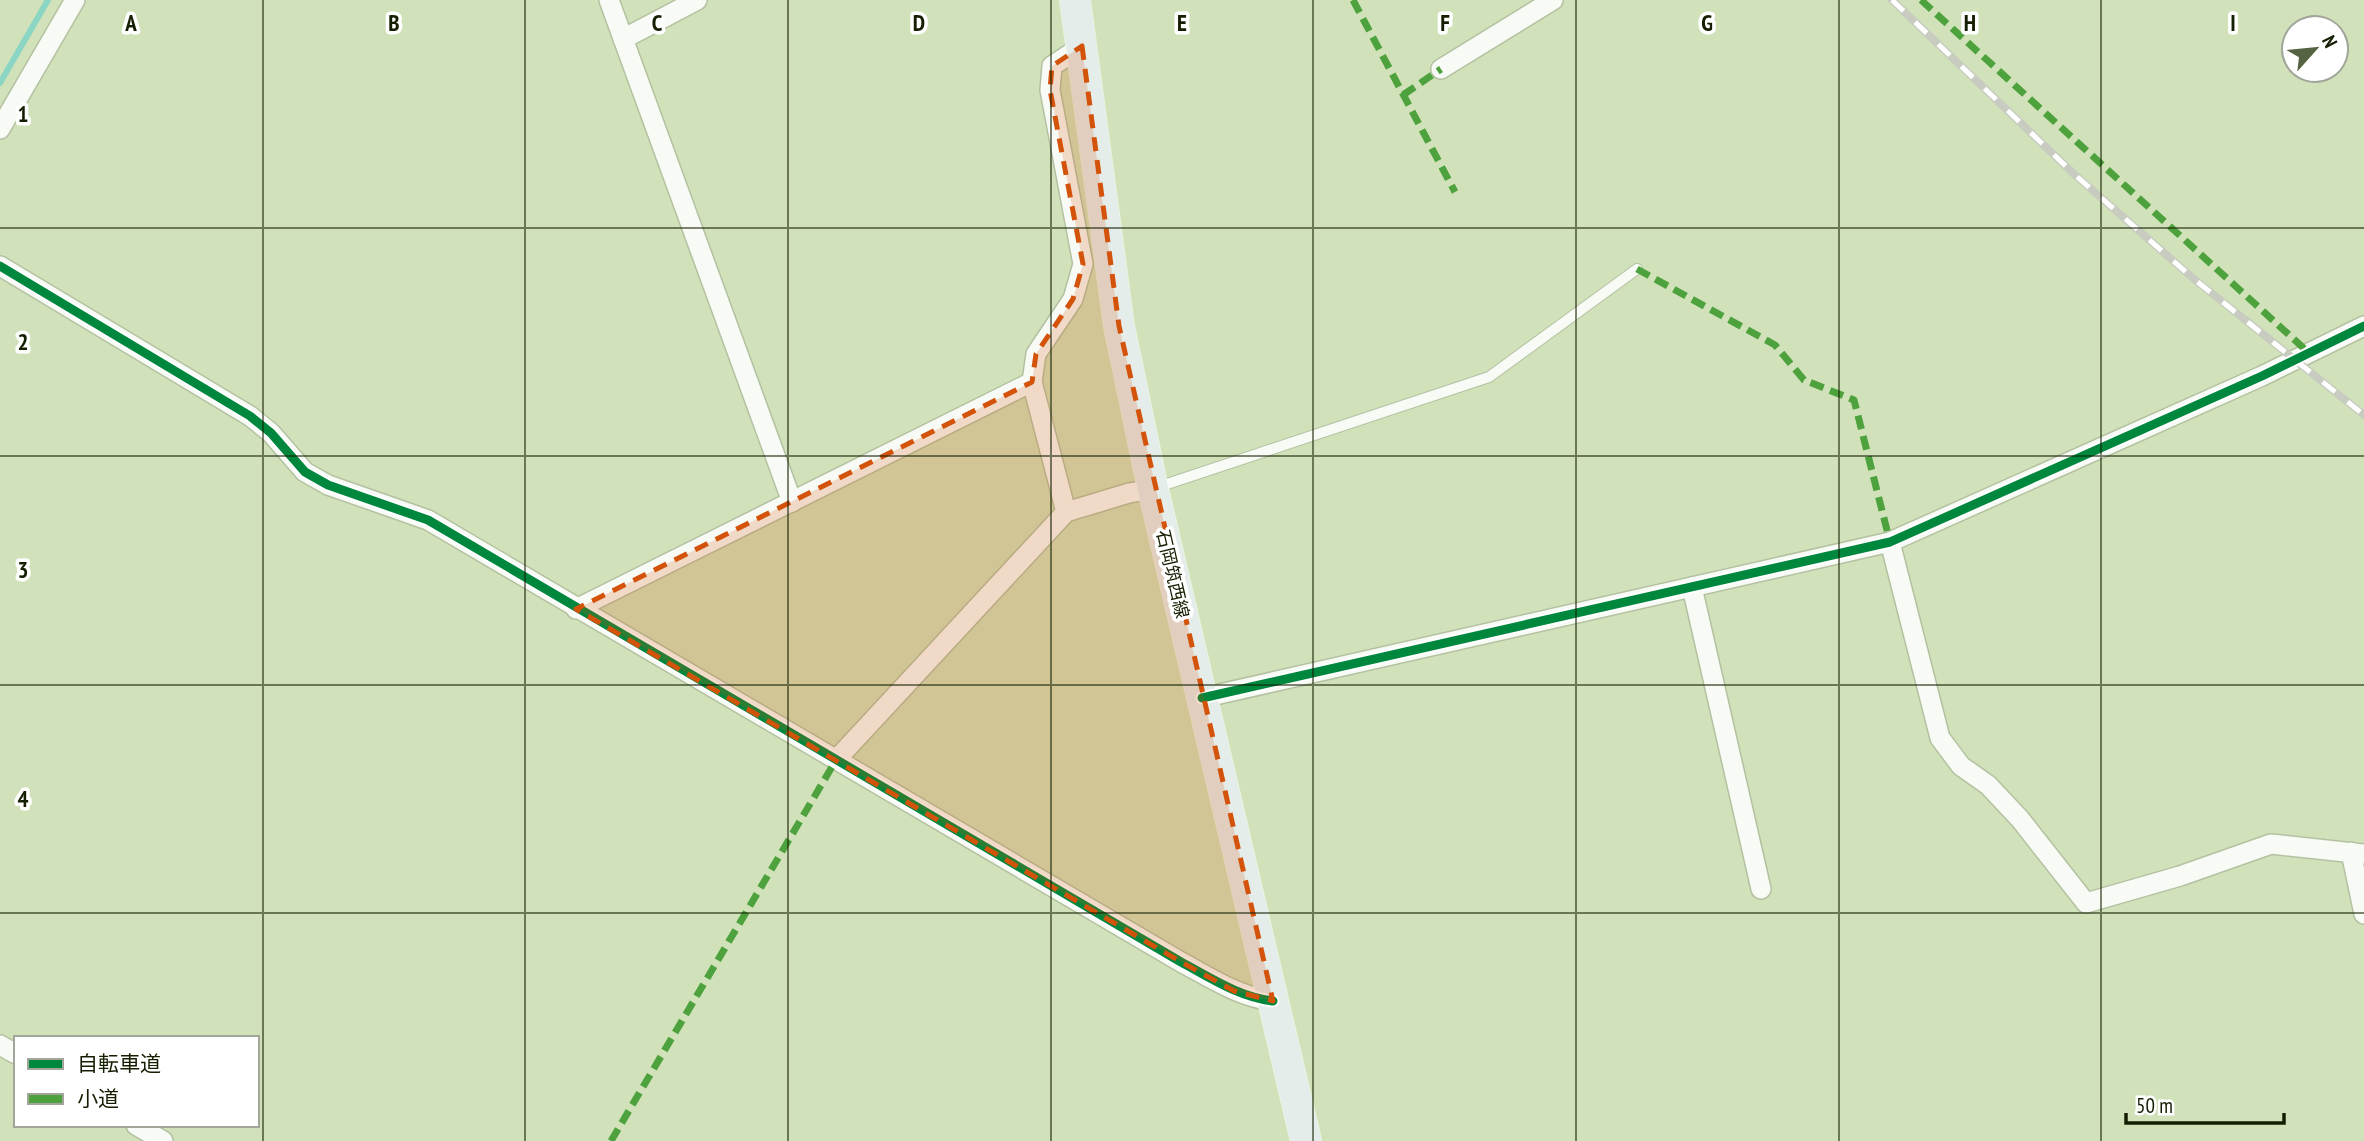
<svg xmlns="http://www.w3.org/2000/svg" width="2364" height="1141" font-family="'PT Sans Narrow','Noto Sans JP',sans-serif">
<rect width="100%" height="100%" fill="#d1e2ba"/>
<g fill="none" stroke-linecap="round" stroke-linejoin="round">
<path stroke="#8ad5c3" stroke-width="6" d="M0,83L48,0"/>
<defs>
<path id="lane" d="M1155,488L1489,377L1637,269"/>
<g id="street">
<path d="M609,0L792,502"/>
<path d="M623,39L697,0"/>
<path d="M1441,69L1553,0"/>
<path d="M0,129L75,0"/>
<path d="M0,266L250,416L271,433L305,472L328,485L428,520L1181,962C1211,978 1239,997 1273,1001"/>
<path d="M1066,512L1032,382L1036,354L1073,299L1083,264L1050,90L1052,66L1082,46"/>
<path d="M1890,542L1940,738L1961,766L1988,785L2020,819L2086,903L2180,876L2271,844L2364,854"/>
<path d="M1692,587L1761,889"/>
<path d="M576,609L1032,382"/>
<path d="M1202,698L1890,542L2262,376L2364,326"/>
<path d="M836,760L1066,512L1129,493L1153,489"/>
<path d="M2351,852L2364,914"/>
<path d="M0,1045L16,1054"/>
<path d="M136,1125L163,1141"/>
</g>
<path id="primary" d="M1075,0L1119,326L1153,489L1306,1141"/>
</defs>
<use href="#lane" stroke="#b3c1a1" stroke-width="12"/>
<use href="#street" stroke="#b3c1a1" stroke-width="22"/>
<use href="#primary" stroke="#eaf2e0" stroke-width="32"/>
<use href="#lane" stroke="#f8fbf5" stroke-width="10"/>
<use href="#street" stroke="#f8fbf5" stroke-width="19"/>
<use href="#primary" stroke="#e5edeb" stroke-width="30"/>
<defs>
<path id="rail" d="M1892,0L2074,174L2194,279L2364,415"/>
</defs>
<use href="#rail" stroke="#c8ccc0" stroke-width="8"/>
<use href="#rail" stroke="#fff" stroke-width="5" stroke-dasharray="16" stroke-linecap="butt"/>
<g stroke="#4ea23d" stroke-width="7" stroke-dasharray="14 7" stroke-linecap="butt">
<path d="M1353,0L1455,192"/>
<path d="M1921,0L2309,353"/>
<path d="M1403,95L1441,69"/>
<path d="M1637,269L1775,345L1804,380L1854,400L1890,542"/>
<path d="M611,1141L836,760"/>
</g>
<defs>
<g id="cycleway">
<path d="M0,266L250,416L271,433L305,472L328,485L428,520L1181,962C1211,978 1239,997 1273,1001"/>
<path d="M1202,698L1890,542L2262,376L2364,326"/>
</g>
</defs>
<use href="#cycleway" stroke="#fff" stroke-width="13"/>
<use href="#cycleway" stroke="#00873e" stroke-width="9"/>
</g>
<path fill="#d3530b" fill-opacity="0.2" stroke="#d3530b" stroke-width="5" stroke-dasharray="14 9" stroke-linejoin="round" d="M1082,46L1119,326L1273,1001L1234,991L1181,962L576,609L1032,382L1036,354L1073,299L1083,264L1050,90L1052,66Z"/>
<path fill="none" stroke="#141f02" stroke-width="2" stroke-opacity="0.55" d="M263,0V1141M525,0V1141M788,0V1141M1051,0V1141M1313,0V1141M1576,0V1141M1839,0V1141M2101,0V1141M0,228H2364M0,456H2364M0,685H2364M0,913H2364"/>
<g text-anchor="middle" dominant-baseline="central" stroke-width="7" stroke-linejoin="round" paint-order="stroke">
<g font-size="18" fill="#141f02" stroke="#fff">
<text transform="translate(1173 574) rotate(77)">石岡筑西線</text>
</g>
</g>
<g font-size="23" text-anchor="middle" font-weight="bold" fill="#141f02" stroke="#fff" stroke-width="7" stroke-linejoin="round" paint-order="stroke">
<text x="131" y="31">A</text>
<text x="394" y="31">B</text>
<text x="657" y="31">C</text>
<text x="919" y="31">D</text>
<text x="1182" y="31">E</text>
<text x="1445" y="31">F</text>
<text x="1707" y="31">G</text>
<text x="1970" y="31">H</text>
<text x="2233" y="31">I</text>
<text x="23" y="122">1</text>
<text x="23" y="350">2</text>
<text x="23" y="578">3</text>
<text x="23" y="807">4</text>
</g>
<rect x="14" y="1036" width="245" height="91" fill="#ffffff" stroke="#a1a59a" stroke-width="2"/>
<rect x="28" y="1059" width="35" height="10" fill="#00873e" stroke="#a1a59a" stroke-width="2"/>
<text x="77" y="1071" font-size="21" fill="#141f02">自転車道</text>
<rect x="28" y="1094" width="35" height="10" fill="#4ea23d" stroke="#a1a59a" stroke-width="2"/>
<text x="77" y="1106" font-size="21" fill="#141f02">小道</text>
<g transform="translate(2315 49) rotate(63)"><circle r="33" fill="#ffffff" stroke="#a1a59a" stroke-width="2"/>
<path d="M0-5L12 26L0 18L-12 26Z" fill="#566342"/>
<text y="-10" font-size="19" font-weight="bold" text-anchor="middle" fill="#141f02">N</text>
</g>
<path d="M2126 1113v10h158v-10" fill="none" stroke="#141f02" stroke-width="3.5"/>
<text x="2136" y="1113" font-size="21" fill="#141f02" stroke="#ffffff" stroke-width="5" paint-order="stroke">50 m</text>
</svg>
